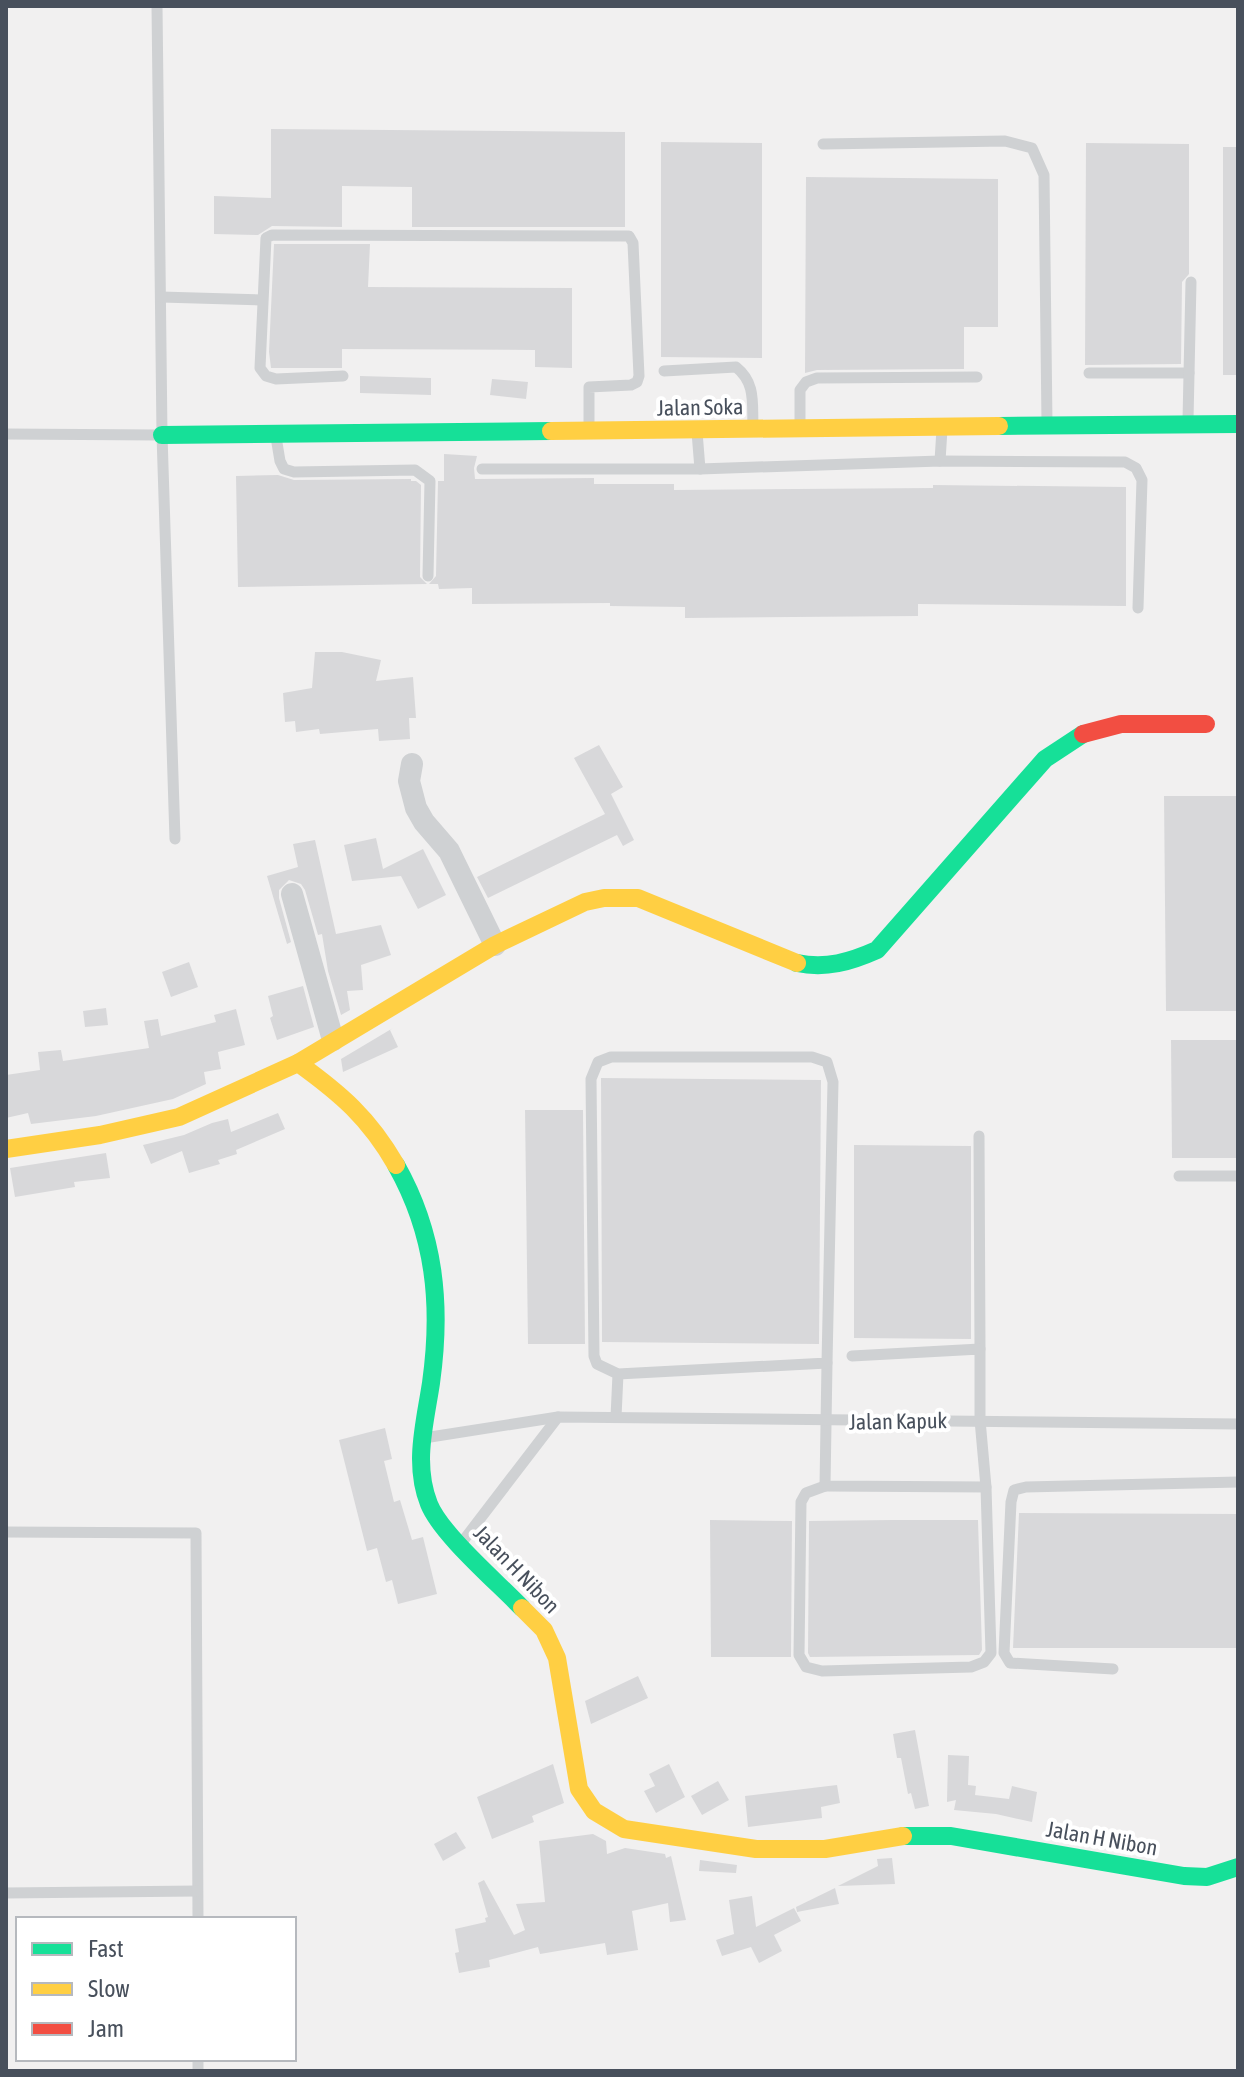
<svg xmlns="http://www.w3.org/2000/svg" width="1244" height="2077" font-family="'Asap Condensed',sans-serif">
<rect width="100%" height="100%" fill="#f1f0f0"/>
<g fill="#d8d8da">
<path d="M271,129L625,132V227H412V187L342,186V227L272,226L258,235L214,234V196L271,198Z"/>
<path d="M661,142L762,143V358L661,357Z"/>
<path d="M1086,143L1189,144V274L1182,282L1181,364L1085,365Z"/>
<rect x="1223" y="147" width="15" height="228"/>
<path d="M806,177L998,179V327H964V369L817,370L805,373Z"/>
<path d="M274,244H370L368,287L572,288V368L535,367V350L342,349V368H271L269,352Z"/>
<path d="M360,376L431,378V395L360,393Z"/>
<path d="M492,379L528,382L526,399L490,395Z"/>
<path d="M444,454L477,456L474,468L475,479L594,478V484H674V490L933,488V485L1126,487V606L918,604V616L685,618V607L610,606V603L472,604V588L439,589L438,584H429L436,576L438,481H444Z"/>
<path d="M278,475L294,480L411,479V481H416L421,485L420,577L427,584L238,587L236,476Z"/>
<path d="M315,652H342L381,660L376,681L413,677L416,718H409L410,739L379,741L378,729L320,734L319,729L296,732L295,721L285,722L283,693L312,688Z"/>
<path d="M599,745L623,787L611,794L634,840L623,846L617,835L488,898L477,877L605,814L574,758Z"/>
<path d="M1164,796H1238V1011H1166Z"/>
<path d="M376,838L383,869L423,849L446,895L418,909L401,876L352,881L344,845Z"/>
<path d="M315,840L336,934L381,925L391,955L361,965L363,990L347,991L350,1010L341,1015L328,971L322,934L318,935L305,890L301,884L289,880L279,890V898L291,942L287,944L267,876L298,867L293,844Z"/>
<path d="M189,962L198,987L171,997L162,972Z"/>
<path d="M303,986L314,1027L277,1040L270,1018L273,1016L268,996Z"/>
<path d="M106,1008L108,1025L85,1027L83,1011Z"/>
<path d="M236,1009L245,1045L218,1052L221,1069L204,1072L206,1084L173,1099L96,1116L31,1124L28,1113L6,1118V1075L40,1070L38,1052L61,1050L63,1061L149,1048L144,1021L158,1019L161,1036L216,1022L214,1015Z"/>
<path d="M393,1028L390,1030L398,1047L343,1072L341,1059Z"/>
<path d="M1171,1040H1238V1158H1172Z"/>
<path d="M601,1078L821,1080L819,1344L602,1342Z"/>
<path d="M525,1110H583L585,1344H528Z"/>
<path d="M278,1113L285,1129L236,1150L237,1154L218,1160L220,1164L189,1173L182,1151L151,1164L143,1145L184,1135L212,1123L228,1119L231,1132Z"/>
<path d="M854,1145L971,1146V1339L854,1338Z"/>
<path d="M106,1153L110,1178L74,1182L75,1187L15,1197L10,1168Z"/>
<path d="M385,1428L392,1459L384,1461L394,1502L400,1500L412,1540L423,1537L437,1594L398,1604L392,1580L386,1582L377,1548L367,1551L339,1440Z"/>
<path d="M1019,1513L1238,1514V1648H1013Z"/>
<path d="M710,1520L792,1521L791,1657H711Z"/>
<path d="M892,1520H978L982,1650L979,1655L810,1657L808,1653L809,1521Z"/>
<path d="M638,1676L648,1698L591,1724L585,1701Z"/>
<path d="M915,1730L929,1806L915,1809L911,1793L908,1794L901,1758H897L893,1734Z"/>
<path d="M948,1755L969,1756L968,1785L976,1786L975,1795L1009,1799L1012,1786L1037,1792L1032,1822L996,1814L954,1810L956,1800L947,1802Z"/>
<path d="M553,1764L564,1803L532,1816L534,1822L492,1839L477,1797Z"/>
<path d="M669,1764L685,1797L656,1813L644,1791L655,1786L649,1774Z"/>
<path d="M718,1781L729,1800L702,1815L691,1796Z"/>
<path d="M837,1785L840,1803L821,1807L822,1818L748,1827L745,1796Z"/>
<path d="M456,1832L466,1848L443,1861L434,1844Z"/>
<path d="M593,1834L606,1841L607,1854L625,1848L665,1854L666,1858L671,1856L686,1920L670,1922L668,1903L632,1911L638,1950L607,1955L605,1943L540,1954L538,1947L489,1960L490,1967L459,1973L455,1953L459,1952L455,1929L486,1922L485,1918L488,1917L478,1883L484,1880L514,1935L525,1930L516,1904L545,1902L539,1841Z"/>
<path d="M892,1858L895,1884L838,1886L878,1866L877,1859Z"/>
<path d="M700,1860L737,1865L736,1873L699,1871Z"/>
<path d="M835,1888L839,1904L797,1912L796,1907Z"/>
<path d="M752,1896L756,1927L794,1908L801,1921L774,1935L782,1951L759,1963L751,1947L722,1956L716,1940L734,1934L729,1900Z"/>
</g>
<g fill="none" stroke-linecap="round" stroke-linejoin="round">
<g stroke="#cfd1d3" stroke-width="11">
<path d="M157,6L162,435L175,839"/>
<path d="M823,144L1005,141L1032,148L1044,175L1047,423"/>
<path d="M161,297L262,300"/>
<path d="M664,371L736,367C756,383 752,403 753,426"/>
<path d="M1089,373H1189"/>
<path d="M343,376L276,379L266,376L260,368L266,238L272,235L629,236L633,243L639,376L637,382L631,385L589,387V428"/>
<path d="M1188,420L1191,282"/>
<path d="M800,425V390L806,382L817,378L977,377"/>
<path d="M6,434L158,435"/>
<path d="M276,437L280,461L284,469L294,472L415,470L430,481L428,576"/>
<path d="M940,461L942,429"/>
<path d="M482,469H700L697,432"/>
<path d="M700,469L940,461L1125,462L1136,468L1142,480L1138,608"/>
<path d="M979,1136L980,1349"/>
<path d="M1179,1176H1238"/>
<path d="M827,1363L825,1486L986,1487"/>
<path d="M616,1417L618,1374L827,1363L833,1082L827,1062L812,1057H611L598,1062L591,1079L594,1356L597,1364L618,1374"/>
<path d="M424,1438L558,1417"/>
<path d="M825,1486L806,1493L801,1502L799,1655L806,1667L822,1671L971,1667L984,1662L991,1653L986,1487L980,1420V1349L852,1356"/>
<path d="M6,1532L196,1533L198,1919"/>
<path d="M463,1541L558,1417L1238,1424"/>
<path d="M1113,1669L1010,1663L1004,1653L1011,1502L1014,1490L1026,1487L1238,1482"/>
<path d="M6,1893L197,1891"/>
<path d="M198,2059V2071"/>
</g>
<g stroke="#cfd1d3" stroke-width="22">
<path d="M412,764L409,781L416,808L424,822L449,851L495,945"/>
<path d="M292,894L333,1040"/>
</g>
<g stroke="#16e098" stroke-width="18">
<path d="M999,426L1238,424"/>
<path d="M162,435L551,431"/>
<path d="M797,963C826,969 850,962 877,950L1045,759L1083,734"/>
<path d="M396,1165C435,1234 442,1305 431,1383C425,1423 413,1464 429,1504C441,1534 497,1582 522,1608"/>
<path d="M903,1836H951L1184,1876L1207,1877L1238,1867"/>
</g>
<g stroke="#ffcf43" stroke-width="18">
<path d="M551,431L999,426"/>
<path d="M298,1063L495,945L585,902L604,898H638L797,963"/>
<path d="M6,1149L100,1135L179,1117L298,1063C341,1094 369,1118 396,1165"/>
<path d="M522,1608L544,1630L557,1658L579,1789L594,1811L624,1829L756,1849H825L903,1836"/>
</g>
<path stroke="#f24e42" stroke-width="18" d="M1083,734L1121,724H1206"/>
</g>
<g text-anchor="middle" dominant-baseline="central" stroke-width="8" stroke-linejoin="round" paint-order="stroke">
<g font-size="22" fill="#48505c" stroke="#fff">
<text transform="translate(700 407) rotate(-1)">Jalan Soka</text>
<text transform="translate(898 1421) rotate(-1)">Jalan Kapuk</text>
<text transform="translate(517 1569) rotate(46)">Jalan H Nibon</text>
<text transform="translate(1102 1838) rotate(10)">Jalan H Nibon</text>
</g>
</g>
<rect width="1244" height="2077" fill="none" stroke="#48505c" stroke-width="16"/>
<rect x="16" y="1917" width="280" height="144" fill="#ffffff" stroke="#b6b9be" stroke-width="2"/>
<rect x="32" y="1943" width="40" height="12" fill="#16e098" stroke="#b6b9be" stroke-width="2"/>
<text x="88" y="1957" font-size="24" fill="#48505c">Fast</text>
<rect x="32" y="1983" width="40" height="12" fill="#ffcf43" stroke="#b6b9be" stroke-width="2"/>
<text x="88" y="1997" font-size="24" fill="#48505c">Slow</text>
<rect x="32" y="2023" width="40" height="12" fill="#f24e42" stroke="#b6b9be" stroke-width="2"/>
<text x="88" y="2037" font-size="24" fill="#48505c">Jam</text>
</svg>
